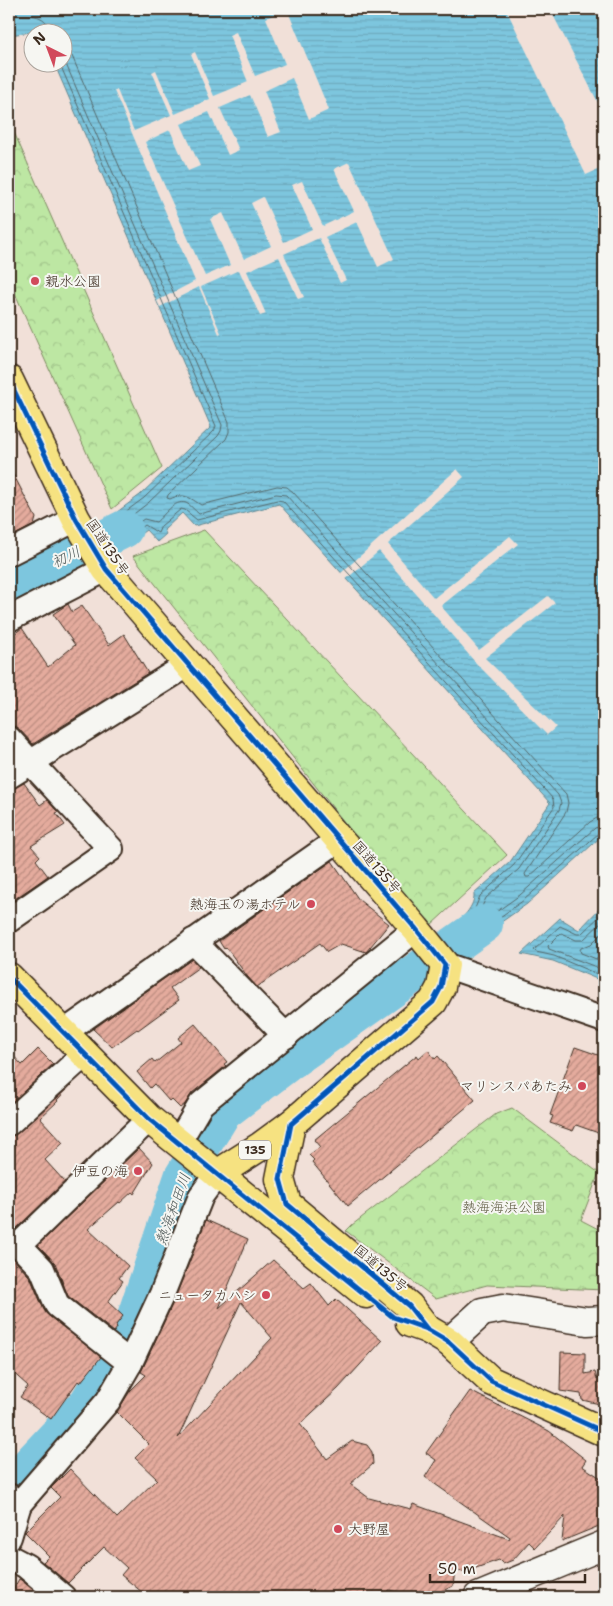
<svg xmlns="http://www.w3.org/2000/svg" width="613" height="1606" font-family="'Shantell Sans','Klee One',sans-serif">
<defs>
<pattern id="park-crowns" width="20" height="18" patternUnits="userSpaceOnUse" patternTransform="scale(1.25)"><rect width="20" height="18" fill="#bde7a3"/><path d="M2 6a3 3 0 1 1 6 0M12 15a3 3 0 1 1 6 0" fill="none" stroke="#a3c68c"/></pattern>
<pattern id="water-rules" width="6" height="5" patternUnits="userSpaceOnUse" patternTransform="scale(1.25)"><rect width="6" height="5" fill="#7dc6de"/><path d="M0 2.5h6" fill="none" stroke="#6daabe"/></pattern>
<pattern id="building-hatch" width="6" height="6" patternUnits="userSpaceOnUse" patternTransform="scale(1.25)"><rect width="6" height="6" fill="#e4ab9d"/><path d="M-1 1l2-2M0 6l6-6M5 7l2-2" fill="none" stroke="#ba8b7f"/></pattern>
</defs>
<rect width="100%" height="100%" fill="#f1e0d8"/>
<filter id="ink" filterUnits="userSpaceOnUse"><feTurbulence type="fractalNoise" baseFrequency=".02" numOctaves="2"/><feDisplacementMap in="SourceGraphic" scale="10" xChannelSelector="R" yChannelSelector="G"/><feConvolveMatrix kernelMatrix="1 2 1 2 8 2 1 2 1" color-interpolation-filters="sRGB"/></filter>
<g filter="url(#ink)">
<g fill="url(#park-crowns)" stroke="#7c8860">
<path d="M9,121L162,468L112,509L9,280Z"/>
<path d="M204,530L507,855L431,925L352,832L133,556Z"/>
<path d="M512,1108L599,1173L581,1220L604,1232V1290L487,1285L436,1299L346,1231L352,1225L496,1114Z"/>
</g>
<g fill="url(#water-rules)" stroke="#638891">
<path d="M9,9H604V834L527,904L463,949L447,932C457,923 475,909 474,894L510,862L550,803L279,504L194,526L182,513L164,530L166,534L157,542L146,530L126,545L109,518L140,495L211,427L54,63L62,62V32H32L9,35Z"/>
<path d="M48,545L66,575L9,604V565Z"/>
<path d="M604,904V982L553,961L521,954L560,918L579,930Z"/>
</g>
<g fill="#f1e0d8">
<path d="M287,9L329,110L309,119L292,78L264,91L281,132L268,137L250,95L220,108L239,150L228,155L209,112L181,124L200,166L188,171L170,130L145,142L205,276L230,265L210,219L223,213L244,259L271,246L251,203L263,197L284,242L312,229L292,185L302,181L323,226L354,211L334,169L349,162L394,259L378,267L357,222L325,237L346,280L340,283L319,238L284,254L304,297L298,299L279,257L247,271L266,314L260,316L239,270L201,287L221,333L219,334L199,287L160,307L157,301L195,281L114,91L117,90L134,131L171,115L152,72L156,70L175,114L210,99L191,54L195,52L214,96L248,82L229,35L236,32L255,76L285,64L266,18Z"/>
<path d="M506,9H550L604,114V167L586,175Z"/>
<path d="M457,469L464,477L388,544L434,598L510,536L518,544L441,606L479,650L548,596L555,603L485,658L556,727L547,735L475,662L379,551L344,581L341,573Z"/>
</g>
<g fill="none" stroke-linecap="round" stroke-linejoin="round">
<g stroke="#55686b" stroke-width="1">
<path d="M9,16C26,15 46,11 51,32"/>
<path d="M62,46L72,56L229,422V432L226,439L168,495L167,498L170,499C184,492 190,498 201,505L277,486L287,487L293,492L566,794L568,803L566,812L525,874L526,877H529L590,822L597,818L604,817"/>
<path d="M62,55L222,425L221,431L218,436L148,503L126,520L128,527H131L144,519L156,522C164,516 174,499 186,503C191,505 195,511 199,514L276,494L286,495L558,795L561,803L559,810L519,869L486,898L479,913L471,924L472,927H475L520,895L595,828L604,825"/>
<path d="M59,62L216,426L214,431L144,498L117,518V521L126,536L129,537L145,525L158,533L161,526L181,509L185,510L197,520L277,500L283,501L553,799L554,807L514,865L480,896L474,911L456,931V934L463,942L466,941L524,900L599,833L604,831"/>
<path d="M9,569L45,553L58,572L9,598"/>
<path d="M9,575L15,574L43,561L45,562L49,569L48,572L9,591"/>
<path d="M604,912L581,934H577L560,926L534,950L536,952L554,956L604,977"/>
<path d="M604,920L583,940H576L561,933L548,946L549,949L604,970"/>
<path d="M604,931L591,944L581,948L580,950L581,953L604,962"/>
</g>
<g stroke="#7dc6de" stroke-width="38">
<path d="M9,586L124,529"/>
<path d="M9,1503L25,1470L88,1403L131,1331L183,1177L222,1113L290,1061L484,924"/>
</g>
</g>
<g fill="url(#building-hatch)" stroke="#3b2a1e" fill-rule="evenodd">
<path d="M9,466L36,518L34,525L9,538Z"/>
<path d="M68,604L72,612L82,606L109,645L124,634L148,673L33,744L19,729L14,726H9V638L22,628L48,667L75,645L53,614Z"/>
<path d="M24,783L40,805L47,800L58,812L56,813L65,825L31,846L40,856L36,860L48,876L9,903V790Z"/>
<path d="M332,861L359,900L389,924L366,952L341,944L327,952L320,943L257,987L247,976L226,947L224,949L219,941Z"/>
<path d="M192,959L199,967L170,988L179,1000L138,1030L137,1029L112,1047L93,1029Z"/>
<path d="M195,1024L227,1062L224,1064L226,1066L192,1093L185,1104L180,1108L171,1099L169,1101L154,1084L150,1088L137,1072L152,1059L155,1063L181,1042L178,1038Z"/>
<path d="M575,1047L604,1057V1135L576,1125L573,1131L550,1123L553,1116L550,1115Z"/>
<path d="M38,1049L53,1064L9,1105V1051L22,1065Z"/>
<path d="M428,1050L435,1059L438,1056L475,1100L348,1206L312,1162L314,1160L309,1155L320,1147L314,1140L417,1055L419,1058Z"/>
<path d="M72,1084L57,1100L58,1101L40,1118L63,1143L45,1160L65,1182L15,1230L9,1223V1136L18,1133Z"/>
<path d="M139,1148L153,1163L134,1194L132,1192L120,1203L119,1202L88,1229L128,1266L119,1278L123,1281L108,1302L123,1316L116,1325L117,1328L114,1332L68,1296L55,1263L38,1245Z"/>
<path d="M206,1220L248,1239L219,1308L273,1260L304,1288L311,1283L329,1306L336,1299L382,1341L338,1389L300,1424L327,1459L352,1441L367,1445L372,1452L373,1464L350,1484L369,1498L411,1509L413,1504L509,1539L510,1537L425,1477L436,1460L426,1453L470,1391L549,1431L586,1460L582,1466L604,1480V1524L562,1541L565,1516L535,1548L529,1542L513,1560L503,1564L499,1560L473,1569L471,1574L455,1570L453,1586L430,1597H418L389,1590L386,1597H148L121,1575L127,1568L104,1547L68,1583L43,1562L49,1556L25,1532L60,1497L51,1488L70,1469L117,1518L157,1479L135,1458L149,1444L117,1412L130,1391L146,1375L141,1372L174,1300ZM241,1302L272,1338L178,1438Z"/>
<path d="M11,1257L30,1277L44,1310L48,1315L101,1357L80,1383L78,1381L51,1419L20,1397L28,1386L9,1369V1338L17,1328L14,1326L17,1323L9,1317V1260Z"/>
<path d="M561,1352L585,1353V1374L595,1372L597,1379L604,1377V1405L582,1400L581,1394L560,1391Z"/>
<path d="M19,1579L21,1580L42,1597H9Z"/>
</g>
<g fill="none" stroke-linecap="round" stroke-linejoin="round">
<defs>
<g id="street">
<path d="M9,553L76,519"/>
<path d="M9,619L106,569"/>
<path d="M9,739L111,849L9,920"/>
<path d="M9,776L189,664"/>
<path d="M193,941L286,1036"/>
<path d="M445,965L604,1020"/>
<path d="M63,1033L338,840"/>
<path d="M9,1123L84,1055"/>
<path d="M178,1143L201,1104L416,929"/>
<path d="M130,1363L57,1305L42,1269L19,1245L149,1119"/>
<path d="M9,1496L19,1504L9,1537"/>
<path d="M19,1504L108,1401L130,1363L162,1294L201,1196L217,1174"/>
<path d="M9,1557L26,1566L63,1597"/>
</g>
<g id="secondary">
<path d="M449,1342L482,1312L503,1308L587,1321L604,1320"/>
<path d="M478,1597L604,1545"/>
</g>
<g id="highway">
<path d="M9,380L76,519L106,569L416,929L445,965L441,987L433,1002L291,1124L280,1179L287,1204L409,1306L427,1329"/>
<path d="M9,977L149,1119L366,1294"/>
<path d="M217,1174L261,1146L291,1124"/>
<path d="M410,1323L427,1329L449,1342L491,1381L604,1432"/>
</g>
</defs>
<use href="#street" stroke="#3b2a1e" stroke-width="28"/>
<use href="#secondary" stroke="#3b2a1e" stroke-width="31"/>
<use href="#highway" stroke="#3b2a1e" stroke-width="31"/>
<use href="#street" stroke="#f6f6f2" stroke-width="24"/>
<use href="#secondary" stroke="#f6f6f2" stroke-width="28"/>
<use href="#highway" stroke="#f6e281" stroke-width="28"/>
<defs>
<g id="cycleway">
<path d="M9,380L76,519L106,569L416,929L445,965L441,987L433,1002L291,1124L280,1179L287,1204L409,1306L427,1329"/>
<path d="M9,977L149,1119L393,1317L427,1329L449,1342L491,1381L604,1432"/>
</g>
</defs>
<use href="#cycleway" stroke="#f6f6f2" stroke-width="8"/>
<use href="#cycleway" stroke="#0057b8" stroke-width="5"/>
</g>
</g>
<g fill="#d1495b" stroke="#f6f6f2" stroke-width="2">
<circle cx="35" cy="281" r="5"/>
<circle cx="311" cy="904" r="5"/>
<circle cx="582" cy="1086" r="5"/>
<circle cx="138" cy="1171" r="5"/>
<circle cx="266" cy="1295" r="5"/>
<circle cx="338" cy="1529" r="5"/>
</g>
<g text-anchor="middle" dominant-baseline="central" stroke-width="4" stroke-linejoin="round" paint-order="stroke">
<rect fill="#f6f6f2" stroke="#73675e" stroke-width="1" x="239" y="1140.5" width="32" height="19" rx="4"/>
<g font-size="12" font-weight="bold" fill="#3b2a1e">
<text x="255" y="1150">135</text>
</g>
<g font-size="14" fill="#3b2a1e" stroke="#f6f6f2" text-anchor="end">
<text x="45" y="281" text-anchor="start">親水公園</text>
<text x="301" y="904">熱海玉の湯ホテル</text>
<text x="572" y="1086">マリンスパあたみ</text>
<text x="128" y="1171">伊豆の海</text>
<text x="256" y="1295">ニュータカハシ</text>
<text x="348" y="1529" text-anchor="start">大野屋</text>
</g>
<g font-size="14" fill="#3b2a1e" stroke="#f6f6f2">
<text transform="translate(108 547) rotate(56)">国道135号</text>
<text transform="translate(377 867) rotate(49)">国道135号</text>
<text transform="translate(381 1268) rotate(40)">国道135号</text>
</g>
<g font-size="14" fill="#5c593f" stroke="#f6f6f2">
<text x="504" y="1207">熱海海浜公園</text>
</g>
<g font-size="15" font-style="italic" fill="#4f5958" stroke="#f6f6f2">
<text transform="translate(66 557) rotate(-26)">初川</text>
<text transform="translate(173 1209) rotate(-70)">熱海和田川</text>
</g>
</g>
<rect width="613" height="1606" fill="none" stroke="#f6f6f2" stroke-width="30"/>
<rect x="15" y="15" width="583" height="1576" fill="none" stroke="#3b2a1e" stroke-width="2" filter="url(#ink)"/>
<g transform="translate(48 48) rotate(318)"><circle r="24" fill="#f6f6f2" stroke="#aba49d"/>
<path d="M0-4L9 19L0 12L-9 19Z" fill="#d1495b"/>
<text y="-8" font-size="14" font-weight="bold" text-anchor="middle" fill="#3b2a1e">N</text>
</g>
<path d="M430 1574v8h155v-8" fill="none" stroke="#3b2a1e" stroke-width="2.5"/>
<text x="438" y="1574" font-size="15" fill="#3b2a1e" stroke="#f6f6f2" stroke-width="4" paint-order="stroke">50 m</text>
</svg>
